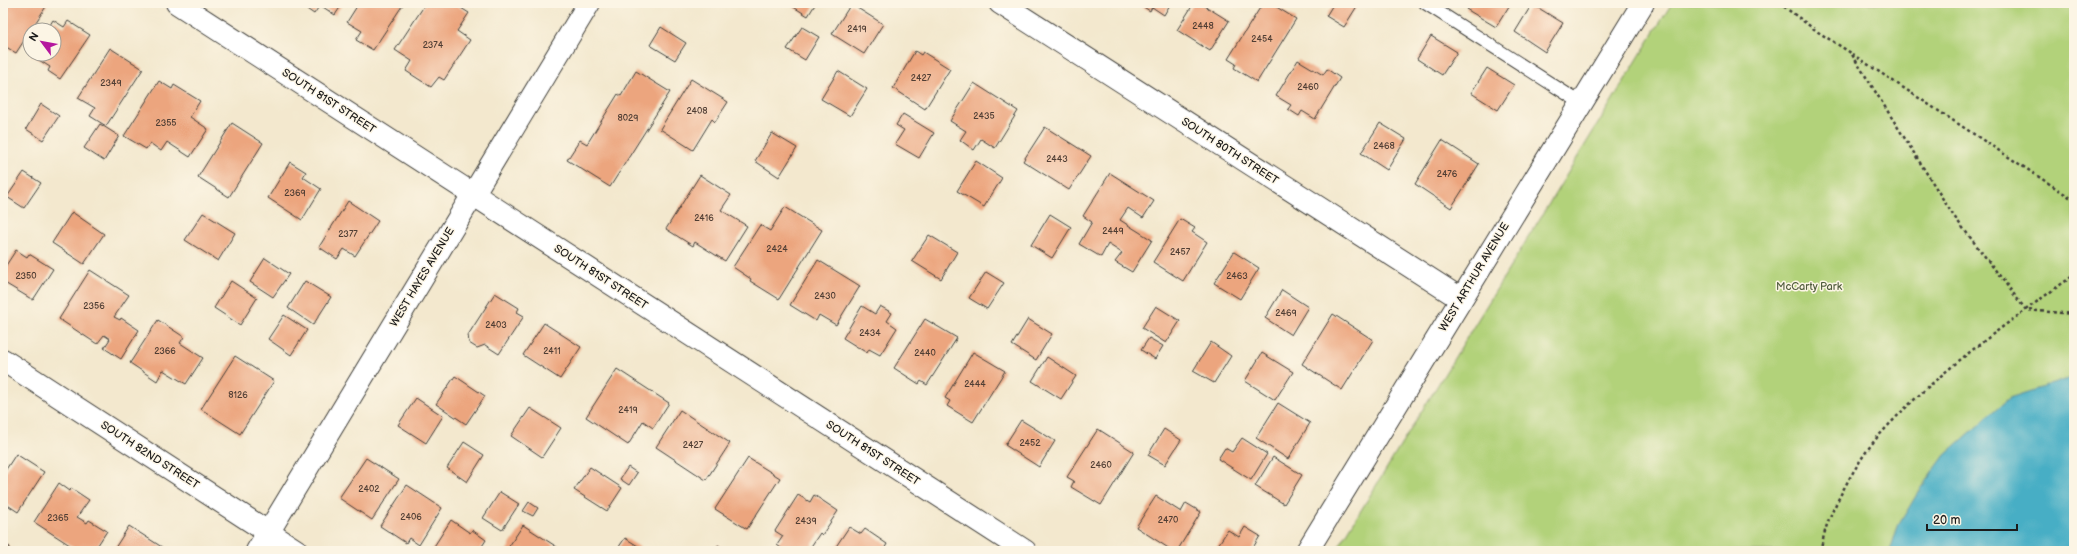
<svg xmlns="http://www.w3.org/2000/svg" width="2077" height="554" font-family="'Balsamiq Sans',sans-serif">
<rect width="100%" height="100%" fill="#fcf5e5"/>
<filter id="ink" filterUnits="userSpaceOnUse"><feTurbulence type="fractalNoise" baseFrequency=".025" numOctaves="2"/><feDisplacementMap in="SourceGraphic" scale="8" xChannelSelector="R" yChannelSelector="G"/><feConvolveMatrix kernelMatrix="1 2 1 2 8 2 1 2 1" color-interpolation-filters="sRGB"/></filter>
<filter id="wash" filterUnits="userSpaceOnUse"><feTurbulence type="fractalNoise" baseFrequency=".012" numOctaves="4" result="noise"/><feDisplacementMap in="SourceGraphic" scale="16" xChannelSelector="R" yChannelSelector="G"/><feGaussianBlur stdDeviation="0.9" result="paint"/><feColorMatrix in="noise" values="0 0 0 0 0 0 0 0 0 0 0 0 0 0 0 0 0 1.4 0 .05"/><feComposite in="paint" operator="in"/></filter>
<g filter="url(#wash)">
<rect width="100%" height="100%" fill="#f3e8ce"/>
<path fill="#b2d27a" stroke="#67774b" d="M1672,3H2074V551H1336Z"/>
<path fill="#46aec5" stroke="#316570" d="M2074,377V551H1890L1898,526L1920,489L1945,455L2009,398Z"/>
<g id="blocks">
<g fill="#eca57e">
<path d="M3,3H44L47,5L16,53L3,45Z"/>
<path d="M298,3H343L335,15L320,5L314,14Z"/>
<path d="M359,3H404L373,50L356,40L362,31L347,22Z"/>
<path d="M426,3H453L469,13L457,31L470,40L444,80L439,77L431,87L406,71L412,61L395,50Z"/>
<path d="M787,3H816L808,16Z"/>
<path d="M1137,3H1171L1164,15L1152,7L1150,11Z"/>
<path d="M1194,3H1200L1229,21L1210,51L1177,30Z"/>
<path d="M1263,3H1270L1296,19L1257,82L1234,68L1236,64L1228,59Z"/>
<path d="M1334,3H1359L1344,27L1326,16Z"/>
<path d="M1470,3H1511L1496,27L1466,9Z"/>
<path d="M851,4L883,24L864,54L832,34Z"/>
<path d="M1532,4L1563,23L1545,52L1515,32Z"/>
<path d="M53,20L64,27L68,21L90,35L60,79L48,71L50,67L31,55L54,54V30H47Z"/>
<path d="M661,27L686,43L675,60L650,45Z"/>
<path d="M802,27L819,37L805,60L787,49Z"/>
<path d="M1431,36L1457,52L1442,75L1417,59Z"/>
<path d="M110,48L143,69L106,126L90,116L95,108L78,98Z"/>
<path d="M915,51L921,55L923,52L950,69L925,109L893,88Z"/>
<path d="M1298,60L1323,75L1327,69L1340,78L1315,119L1302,111L1299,116L1288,109L1291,105L1276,96Z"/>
<path d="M1487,68L1514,85L1498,110L1471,93Z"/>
<path d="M636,71L670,92L610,187L567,160L580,140L587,144L618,94L621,96Z"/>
<path d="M838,71L867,89L850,116L821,99Z"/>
<path d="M691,79L728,102L715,122L712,119L693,150L660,129Z"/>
<path d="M159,81L172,89L174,85L200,101L190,117L208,129L190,157L167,142L161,151L150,143L146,149L124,136Z"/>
<path d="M974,83L1018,111L995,148L981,139L974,150L960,140L966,131L950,121Z"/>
<path d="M41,104L59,116L43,140L26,129Z"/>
<path d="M903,114L934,133L919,158L895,144L904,130L896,125Z"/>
<path d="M232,123L263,143L229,197L198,177Z"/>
<path d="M1380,123L1406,139L1387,170L1361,153Z"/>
<path d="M100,124L119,136L104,161L84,148Z"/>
<path d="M1045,127L1091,156L1069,190L1023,161Z"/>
<path d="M772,133L797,148L779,177L755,161Z"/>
<path d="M1442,140L1479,164L1451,208L1415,184Z"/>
<path d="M976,161L1002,178L984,207L957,191Z"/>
<path d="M290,162L306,172L303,177L321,189L302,220L268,198Z"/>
<path d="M24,172L41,183L24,208L7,197Z"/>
<path d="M1110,173L1154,201L1143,218L1128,208L1120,220L1152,240L1132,272L1115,262L1122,253L1108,244L1101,257L1079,244L1092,222L1083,216Z"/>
<path d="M700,175L731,195L721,210L747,226L725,261L695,242L693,246L666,229Z"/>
<path d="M348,201L378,221L355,256L344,249L337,259L319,247Z"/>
<path d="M785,207L822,230L779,299L750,281L751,279L733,267L760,225L770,231Z"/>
<path d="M72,212L104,234L84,264L52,243Z"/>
<path d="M203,213L235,233L218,261L185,240Z"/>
<path d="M1050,214L1071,227L1052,258L1031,245Z"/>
<path d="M1180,219L1195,228L1192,232L1207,242L1183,281L1153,262Z"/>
<path d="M929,235L957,252L941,279L912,261Z"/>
<path d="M16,250L27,257L29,254L53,269L33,300L3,282V270Z"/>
<path d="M1234,252L1259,268L1240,299L1214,283Z"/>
<path d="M265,258L289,274L273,297L250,282Z"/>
<path d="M818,260L860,286L836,325L819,315L816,321L790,305Z"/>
<path d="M90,270L129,295L114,317L120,320L121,318L139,330L121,359L104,348L110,339L104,335L97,344L59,319Z"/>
<path d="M986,272L1004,283L987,309L969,298Z"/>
<path d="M231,281L257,298L240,325L214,308Z"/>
<path d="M305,281L331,297L313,325L288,308Z"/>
<path d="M1282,290L1308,307L1291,335L1265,318Z"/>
<path d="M495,293L519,308L517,312L524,316L499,354L485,345L477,348L469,343L468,335Z"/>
<path d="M862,306L875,314L880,306L892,313L887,321L897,328L880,355L869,349L867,353L843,338Z"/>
<path d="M1156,306L1180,321L1166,343L1142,328Z"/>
<path d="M1333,314L1373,340L1342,390L1302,364Z"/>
<path d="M284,315L307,330L291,355L268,339Z"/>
<path d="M925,319L957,338L927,385L921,381L919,384L894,368Z"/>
<path d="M1028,319L1052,334L1036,360L1012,345Z"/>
<path d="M158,320L184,337L180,343L203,358L186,384L163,370L157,381L130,363Z"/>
<path d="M544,323L581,347L560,379L523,355Z"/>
<path d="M1149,338L1163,346L1155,359L1141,350Z"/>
<path d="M1211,342L1231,356L1214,383L1193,371Z"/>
<path d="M973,352L1005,371L973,422L947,406L950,401L945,398Z"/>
<path d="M1262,353L1293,372L1275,400L1245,381Z"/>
<path d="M235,356L274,381L240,434L201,409Z"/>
<path d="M1047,357L1076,376L1061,399L1032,381Z"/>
<path d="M617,369L669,403L653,428L643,421L628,445L586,417Z"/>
<path d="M455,376L485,396L466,424L436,404Z"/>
<path d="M416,398L443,416L426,443L398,425Z"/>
<path d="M1278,403L1310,423L1288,459L1256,438Z"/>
<path d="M530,408L561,428L542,457L511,436Z"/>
<path d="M680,410L730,443L706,480L656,447Z"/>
<path d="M1021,420L1055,441L1039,467L1005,445Z"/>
<path d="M1098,429L1134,452L1101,505L1071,487L1074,481L1067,477Z"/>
<path d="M1164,429L1181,440L1165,465L1148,455Z"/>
<path d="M1242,438L1267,454L1251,480L1218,459L1225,448L1232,452Z"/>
<path d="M464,442L484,455L467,482L447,468Z"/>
<path d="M16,454L44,472L18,512L3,502V474Z"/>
<path d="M1273,457L1302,475L1284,504L1255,486Z"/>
<path d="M366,458L399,479L372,520L339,498Z"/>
<path d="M748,458L780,478L747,529L715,509Z"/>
<path d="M590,467L622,488L607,511L574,490Z"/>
<path d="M628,467L637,473L629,485L620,479Z"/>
<path d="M59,483L70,491L71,488L89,500L77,517L87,523L89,520L107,531L94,551H79L34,522Z"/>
<path d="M407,485L442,508L419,545L409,538L406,543L380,526Z"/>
<path d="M500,492L519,504L502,530L483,518Z"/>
<path d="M798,495L810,502L814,495L838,511L822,535L820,533L808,551H785L777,545L783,536L775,531Z"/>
<path d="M1156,496L1181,512L1186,503L1201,512L1177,551H1173L1136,527Z"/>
<path d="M529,502L538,508L533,516L523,511Z"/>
<path d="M451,520L470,533L472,530L486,540L479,551H431Z"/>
<path d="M523,525L560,549L559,551H506Z"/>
<path d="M129,526L168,551H113Z"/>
<path d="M849,527L861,534L865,529L887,544L883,551H833Z"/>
<path d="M1245,527L1260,536L1251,551H1214L1228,530L1239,537Z"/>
<path d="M625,538L646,551H616Z"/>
<path d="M3,542L10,547L8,551H3Z"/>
<path d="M718,545L728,551H714Z"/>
</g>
</g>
</g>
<g filter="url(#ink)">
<use href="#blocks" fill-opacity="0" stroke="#3c3b37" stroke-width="1"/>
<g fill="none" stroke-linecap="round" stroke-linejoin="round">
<defs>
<path id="service" d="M1425,3L1581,103"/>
<g id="minor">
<path d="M177,3L1025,551"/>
<path d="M1000,3L1461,299"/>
<path d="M3,360L297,551"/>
<path d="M257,551L589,3"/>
<path d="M1307,551L1643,3"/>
</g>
</defs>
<use href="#service" stroke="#3c3b37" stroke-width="14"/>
<use href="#minor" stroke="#3c3b37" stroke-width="24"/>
<g stroke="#3c3b37" stroke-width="2.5" stroke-dasharray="3 3" stroke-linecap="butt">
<path d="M1779,3L1818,32L1851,53L1953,215L2026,310L2074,314"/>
<path d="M1852,54L2074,200"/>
<path d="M1820,551C1823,540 1825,529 1829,519C1840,494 1858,461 1875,440C1930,377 2006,324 2074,275"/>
</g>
<use href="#service" stroke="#fff" stroke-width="12"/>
<use href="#minor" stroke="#fff" stroke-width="22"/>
</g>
</g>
<g text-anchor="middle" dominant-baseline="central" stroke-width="3" stroke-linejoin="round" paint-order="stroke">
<g font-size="9" fill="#503e34">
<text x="1203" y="26">2448</text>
<text x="857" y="29">2419</text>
<text x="1262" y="39">2454</text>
<text x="433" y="45">2374</text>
<text x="921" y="78">2427</text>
<text x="111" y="83">2349</text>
<text x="1308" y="87">2460</text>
<text x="697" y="111">2408</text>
<text x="984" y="116">2435</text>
<text x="628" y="118">8029</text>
<text x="166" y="123">2355</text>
<text x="1384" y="146">2468</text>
<text x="1057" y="159">2443</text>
<text x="1447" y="174">2476</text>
<text x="295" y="193">2369</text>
<text x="704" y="218">2416</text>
<text x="1113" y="231">2449</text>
<text x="348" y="234">2377</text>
<text x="777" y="249">2424</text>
<text x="1180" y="252">2457</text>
<text x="26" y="276">2350</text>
<text x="1237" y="276">2463</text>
<text x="825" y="296">2430</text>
<text x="94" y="306">2356</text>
<text x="1286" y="313">2469</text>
<text x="496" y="325">2403</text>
<text x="870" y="333">2434</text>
<text x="165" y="351">2366</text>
<text x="552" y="351">2411</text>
<text x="925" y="353">2440</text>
<text x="975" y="384">2444</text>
<text x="238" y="395">8126</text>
<text x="628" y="410">2419</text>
<text x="1030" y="443">2452</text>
<text x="693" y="445">2427</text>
<text x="1101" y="465">2460</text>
<text x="369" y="489">2402</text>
<text x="411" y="517">2406</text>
<text x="58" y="518">2365</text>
<text x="1168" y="520">2470</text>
<text x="806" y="521">2439</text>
</g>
<g font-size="11" fill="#1c1c1c" stroke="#fcf5e5">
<text transform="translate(329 101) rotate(33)">SOUTH 81ST STREET</text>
<text transform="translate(1230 151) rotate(33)">SOUTH 80TH STREET</text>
<text transform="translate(422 277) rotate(-59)">WEST HAYES AVENUE</text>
<text transform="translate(601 277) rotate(33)">SOUTH 81ST STREET</text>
<text transform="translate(1474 277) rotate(-59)">WEST ARTHUR AVENUE</text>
<text transform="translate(873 453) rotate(33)">SOUTH 81ST STREET</text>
<text transform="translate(150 455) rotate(33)">SOUTH 82ND STREET</text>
</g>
<g font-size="11" fill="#505c3d" stroke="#fcf5e5">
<text x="1809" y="286">McCarty Park</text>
</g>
</g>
<rect width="2077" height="554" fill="none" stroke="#fcf5e5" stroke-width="16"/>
<g transform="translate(42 42) rotate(302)"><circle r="19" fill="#fcf5e5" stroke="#a29e95"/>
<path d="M0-3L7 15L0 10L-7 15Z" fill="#b5179e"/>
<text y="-6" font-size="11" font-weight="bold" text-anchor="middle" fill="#1c1c1c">N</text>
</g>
<path d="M1927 524v6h90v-6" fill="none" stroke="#1c1c1c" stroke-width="2"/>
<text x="1933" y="524" font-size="12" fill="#1c1c1c" stroke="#fcf5e5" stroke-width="3" paint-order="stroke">20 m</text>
</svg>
